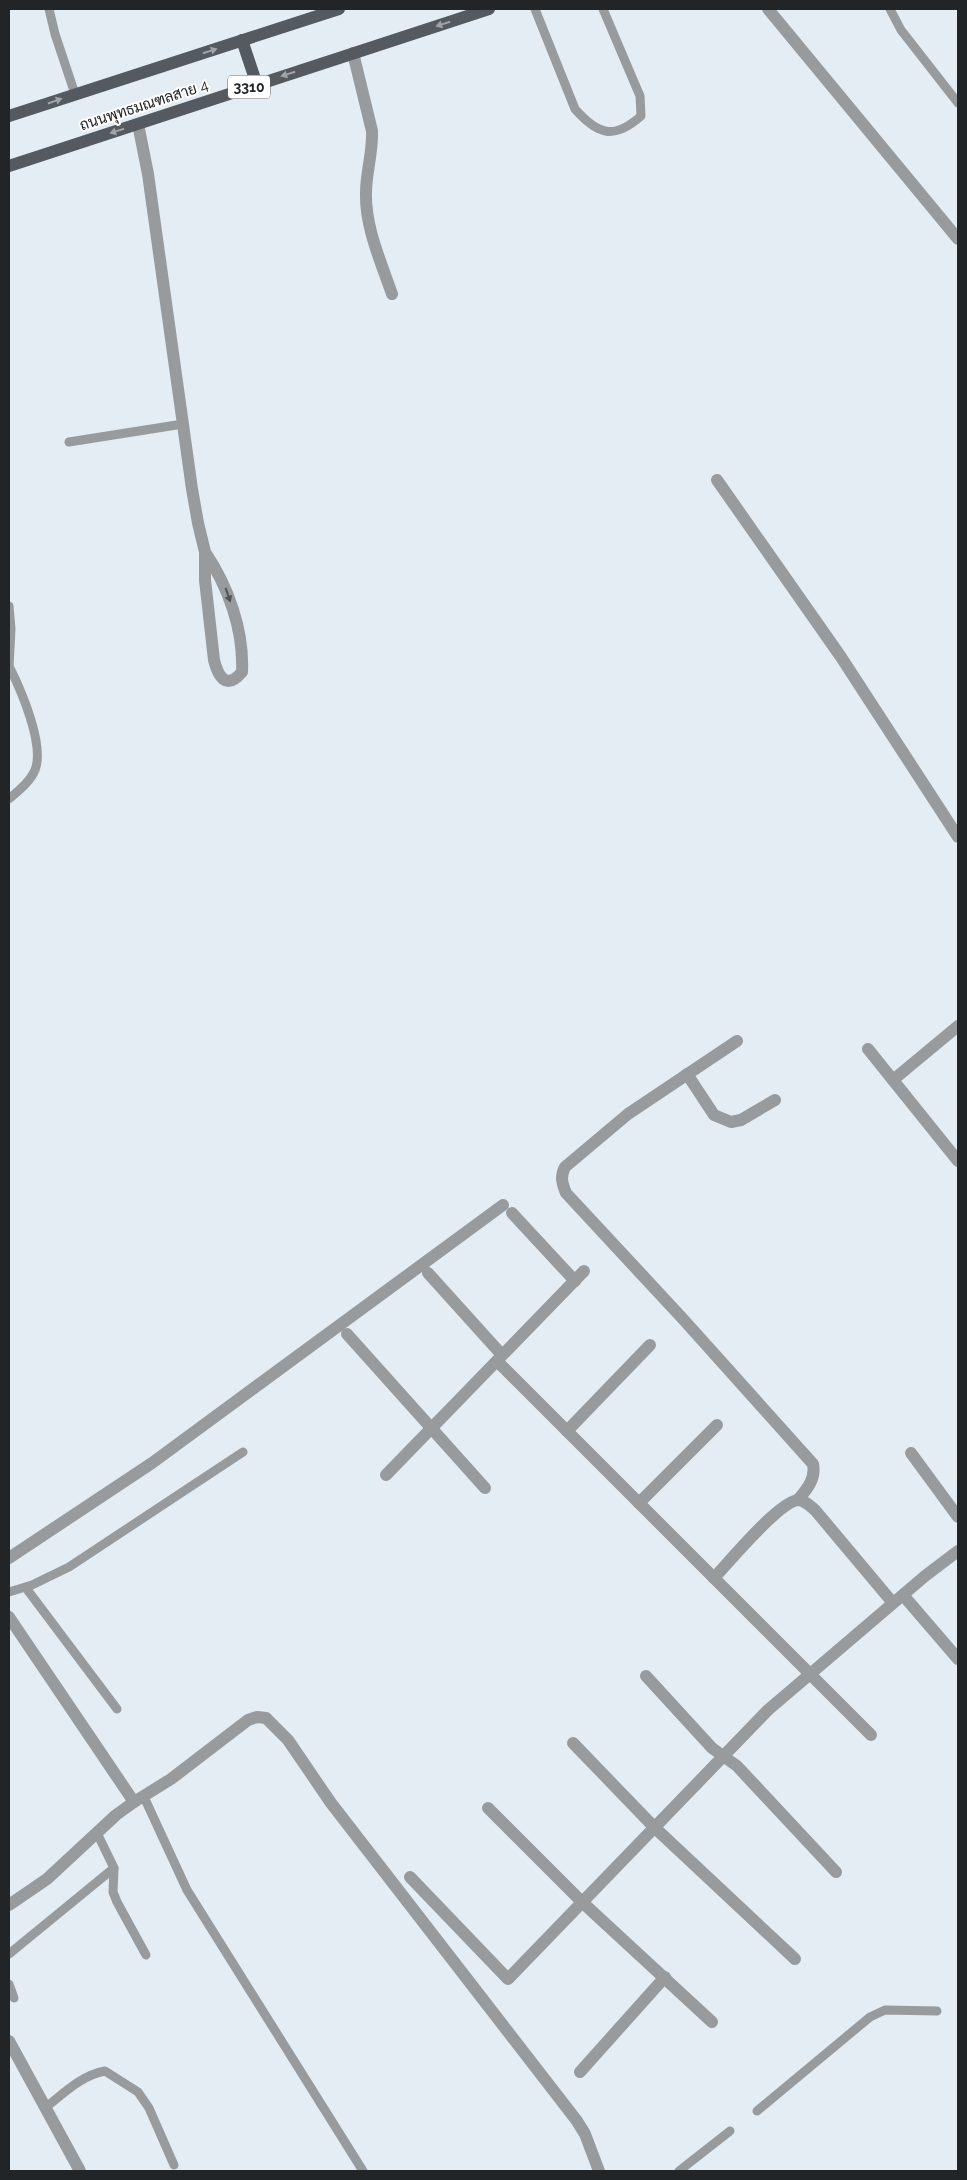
<svg xmlns="http://www.w3.org/2000/svg" width="967" height="2180" font-family="Raleway,Sarabun,sans-serif">
<rect width="100%" height="100%" fill="#e3edf3"/>
<g fill="none" stroke-linecap="round" stroke-linejoin="round">
<g stroke="#979b9e" stroke-width="9">
<path d="M49,9L55,34L75,94"/>
<path d="M535,9L575,109C598,135 614,140 641,116L640,96L603,9"/>
<path d="M890,9L901,30L958,103"/>
<path d="M69,442L183,424"/>
<path d="M9,606L11,629L9,667"/>
<path d="M9,666C21,690 45,745 35,770C30,782 18,791 9,799"/>
<path d="M26,1588L117,1709"/>
<path d="M9,1592L32,1585L69,1567L243,1452"/>
<path d="M144,1797L187,1890L363,2171"/>
<path d="M97,1833L114,1868L113,1892L117,1902L146,1955"/>
<path d="M9,1954L114,1868"/>
<path d="M9,1984L14,1998"/>
<path d="M45,2108C64,2093 82,2075 105,2071L138,2092L149,2108L174,2165"/>
<path d="M757,2111L870,2017L885,2010L937,2011"/>
<path d="M679,2171L730,2131"/>
</g>
<g stroke="#979b9e" stroke-width="12">
<path d="M768,9L958,239"/>
<path d="M353,53L372,131C373,152 366,172 366,193C365,227 381,262 392,294"/>
<path d="M138,124L148,174L192,489L198,523L205,552V580L214,660C218,676 226,691 242,672C244,630 228,586 205,552"/>
<path d="M717,480L841,657L958,837"/>
<path d="M737,1041L628,1114L565,1167C560,1177 562,1183 566,1193L683,1319L813,1464C816,1479 807,1489 798,1500"/>
<path d="M868,1049L958,1161"/>
<path d="M687,1074L714,1115L731,1122L741,1120L775,1100"/>
<path d="M893,1080L958,1026"/>
<path d="M512,1213L575,1281"/>
<path d="M428,1273L502,1355"/>
<path d="M347,1334L485,1488"/>
<path d="M497,1361L871,1735"/>
<path d="M567,1431L650,1345"/>
<path d="M911,1453L958,1517"/>
<path d="M386,1475L584,1271"/>
<path d="M639,1503L717,1425"/>
<path d="M9,1558L152,1463L503,1205"/>
<path d="M714,1578C729,1562 780,1500 799,1500C806,1501 810,1506 815,1510L893,1603"/>
<path d="M903,1595L958,1659"/>
<path d="M9,1617L134,1802L171,1779L248,1720L257,1717L266,1718L288,1740L331,1803L577,2121L585,2134L599,2171"/>
<path d="M646,1676L712,1748L737,1766L836,1872"/>
<path d="M573,1743L654,1827L795,1959"/>
<path d="M488,1808L582,1902L712,2022"/>
<path d="M410,1877L508,1979L768,1710L925,1576L958,1551"/>
<path d="M9,1905L47,1879L116,1815L134,1802"/>
<path d="M9,2041L80,2171"/>
<path d="M580,2072L665,1977"/>
</g>
<g stroke="#545a5f" stroke-width="12">
<path d="M242,40L257,85"/>
<path d="M9,116L339,9"/>
<path d="M9,166L489,9"/>
</g>
</g>
<defs><path id="oneway-solid" d="M-6-.8H1V-3.2L6.5 0L1 3.2V.8H-6Z" transform="scale(1.25)"/></defs>
<g fill="#a1a4a7">
<use href="#oneway-solid" transform="translate(443 24) rotate(162)"/>
<use href="#oneway-solid" transform="translate(210 51) rotate(-18)"/>
<use href="#oneway-solid" transform="translate(288 74) rotate(162)"/>
<use href="#oneway-solid" transform="translate(55 101) rotate(-19)"/>
<use href="#oneway-solid" transform="translate(117 131) rotate(162)"/>
</g>
<use fill="#515457" href="#oneway-solid" transform="translate(228 595) rotate(71)"/>
<g text-anchor="middle" dominant-baseline="central" stroke-width="4" stroke-linejoin="round" paint-order="stroke">
<rect fill="#fff" stroke="#646668" stroke-width="1" x="228" y="75.5" width="42" height="23" rx="4"/>
<g font-size="14" font-weight="bold" fill="#222528">
<text x="249" y="87">3310</text>
</g>
<g font-size="15" fill="#222528" stroke="#fff">
<text transform="translate(144 105) rotate(-18)">ถนนพุทธมณฑลสาย 4</text>
</g>
</g>
<rect width="967" height="2180" fill="none" stroke="#222528" stroke-width="20"/>
</svg>
